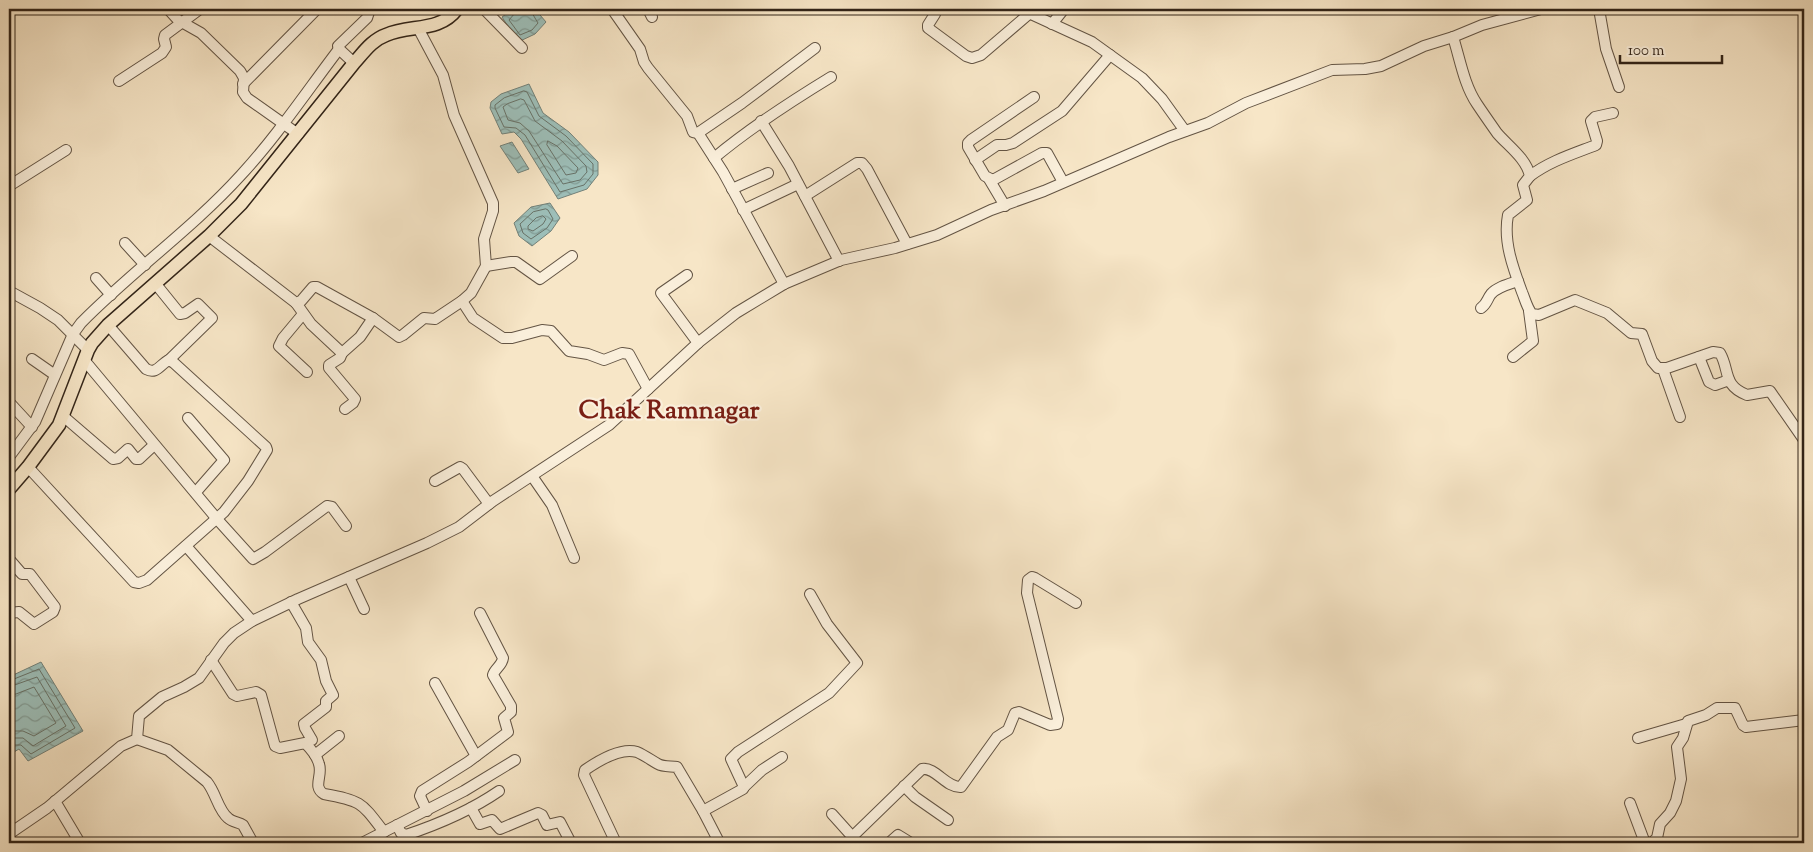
<svg xmlns="http://www.w3.org/2000/svg" width="1813" height="852" font-family="'Sorts Mill Goudy',serif">
<defs>
<pattern id="water-waves" width="16" height="10" patternUnits="userSpaceOnUse" patternTransform="scale(1.25)"><rect width="16" height="10" fill="#9dbfb9"/><path d="M0 5q4-4 8 0t8 0" fill="none" stroke="#819b95"/></pattern>
</defs>
<rect width="100%" height="100%" fill="#f7e6c7"/>
<filter id="stains"><feTurbulence type="fractalNoise" baseFrequency=".004" numOctaves="4"/><feColorMatrix values="0 0 0 0 .2 0 0 0 0 .09 0 0 0 0 .02 0 0 0 .5 -.17"/></filter>
<radialGradient id="worn" r=".72"><stop offset=".6" stop-color="#630" stop-opacity="0"/><stop offset="1" stop-color="#630" stop-opacity=".3"/></radialGradient>
<g fill="url(#water-waves)" stroke="#728179">
<path d="M513,9H535L546,22L535,34L518,42L502,17Z"/>
<path d="M529,84L543,113L569,132L598,162V175L587,189L558,199L521,139L514,132L502,134L490,108L491,102L501,94Z"/>
<path d="M512,142L529,169L518,173L500,146Z"/>
<path d="M550,203L560,218L551,231L532,246L519,236L514,223L531,207Z"/>
<path d="M41,662L83,731L28,761L19,749L14,752L9,748V677Z"/>
</g>
<g fill="none" stroke-linecap="round" stroke-linejoin="round">
<g stroke="#687268" stroke-width="1">
<path d="M516,9L515,13L509,20L520,35L532,30L538,23L532,13V9"/>
<path d="M524,91L527,92L539,116L566,136L593,164V174L584,185L560,192L525,135L516,128L504,127L495,108V105L504,98Z"/>
<path d="M521,99L524,100L535,121L562,141L586,166L587,172L580,180L563,184L529,131L520,123L508,120L503,107L507,104Z"/>
<path d="M548,141L557,146L578,168L576,173L566,175L547,145Z"/>
<path d="M546,209L548,210L553,219L547,228L531,239L523,233L520,224L533,212Z"/>
<path d="M543,216L546,219L543,224L533,231L528,229V226L536,218Z"/>
<path d="M9,681L39,669L75,728L31,754L21,745H9"/>
<path d="M9,687L37,677L66,726L33,746L23,738H9"/>
<path d="M9,695L16,694L34,687L56,723L34,736L23,731H9"/>
</g>
<defs>
<g id="minor">
<path d="M168,9L178,20L201,33L240,71L244,78L243,92L247,98L298,134"/>
<path d="M484,9L522,48"/>
<path d="M612,9L640,49L644,62L648,68L687,116L693,132L698,133"/>
<path d="M648,9L652,17"/>
<path d="M935,9V14L928,25V28L966,56L972,58L981,55L1030,13"/>
<path d="M1020,9L1092,42L1142,78L1162,99L1185,131"/>
<path d="M1599,9L1606,49L1619,87"/>
<path d="M1052,24L1064,9"/>
<path d="M1453,37C1460,59 1464,85 1477,104C1483,113 1490,123 1497,133C1508,146 1526,158 1530,176L1523,185L1527,200L1508,215C1503,241 1513,268 1522,292C1525,299 1527,308 1532,314L1539,315L1575,300L1607,313L1631,333L1642,334L1652,361L1658,368H1667L1713,352L1720,353C1730,370 1722,385 1747,395L1770,391L1804,440"/>
<path d="M354,63L339,49L338,46L367,18L370,9"/>
<path d="M119,81L162,53L166,47L164,39L165,35L200,9"/>
<path d="M243,84L317,9"/>
<path d="M1034,97L971,140L968,143V147L985,176L993,180L1042,153H1047L1063,182"/>
<path d="M761,121L789,166L839,261"/>
<path d="M714,158C751,127 790,102 831,77"/>
<path d="M975,160L997,145H1006L1013,143L1062,111L1110,55"/>
<path d="M1530,176C1550,161 1573,154 1596,145L1597,141L1591,121L1595,117L1613,113"/>
<path d="M989,179L1005,206"/>
<path d="M9,186L66,150"/>
<path d="M732,189L768,173"/>
<path d="M805,196L857,163H862L867,169L907,244"/>
<path d="M743,210L798,184"/>
<path d="M209,236L296,303L301,301L313,287H317L373,318L399,337L403,335L424,318L435,319L462,301L471,293L486,266L484,239L493,211V203L454,115L443,75L418,28"/>
<path d="M125,243L145,265"/>
<path d="M486,266L511,262H516L540,279L572,256"/>
<path d="M687,275L661,293L698,343"/>
<path d="M96,278L111,295"/>
<path d="M155,283L180,314L185,313L198,304L212,318L169,360"/>
<path d="M784,284L723,172L698,133L742,103L815,48"/>
<path d="M9,291L40,308L58,320L88,350"/>
<path d="M462,301L473,318L503,338H512L542,330L551,331L569,351L588,354L604,360L622,353L629,354L648,389"/>
<path d="M296,303L311,324L342,353L340,358L329,365V368L355,399L353,403L345,409"/>
<path d="M1481,308C1487,304 1487,299 1491,294C1497,287 1509,284 1518,281"/>
<path d="M303,314L283,338L279,346L307,372"/>
<path d="M342,353L360,337L373,318"/>
<path d="M1513,357L1533,341L1529,311"/>
<path d="M1699,357L1709,382L1715,385L1729,380"/>
<path d="M32,359L55,375"/>
<path d="M85,361L217,519L253,559L265,552L327,506L332,507L346,526"/>
<path d="M1663,369L1680,417"/>
<path d="M9,402L32,427"/>
<path d="M63,416L113,459L118,458L128,449L136,459H139L154,445"/>
<path d="M188,418L224,460L196,492"/>
<path d="M9,457L35,422L73,334L81,323C132,271 192,229 241,175C277,136 307,91 339,49"/>
<path d="M28,467L134,582L139,583L147,580L224,512L248,481L267,450L266,447L174,363L169,360C160,364 157,375 146,369L108,325"/>
<path d="M532,476L552,505L574,558"/>
<path d="M435,481L460,467L463,469L489,504"/>
<path d="M186,546L252,621"/>
<path d="M9,559L22,574H30L55,607L53,612L34,624L19,612L9,613"/>
<path d="M349,577L364,609"/>
<path d="M291,602L306,628L308,642L321,660L326,681L333,695L326,701V707L304,724L305,728L312,740"/>
<path d="M211,660L233,694L237,696L256,692L261,695L275,746L280,748L305,743C311,749 317,756 319,764C323,776 312,787 324,794C362,801 361,802 384,832"/>
<path d="M435,683L476,756"/>
<path d="M1638,738L1686,724"/>
<path d="M137,739L168,750L207,782C216,793 218,810 228,818C232,822 239,822 243,825L253,843"/>
<path d="M315,755L339,736"/>
<path d="M904,786L915,797L948,820"/>
<path d="M744,787L762,770L782,757"/>
<path d="M55,801L80,843"/>
<path d="M1630,803L1645,843"/>
<path d="M471,808L480,824L492,820L500,829L538,813L542,815L547,825L560,822L571,843"/>
<path d="M427,811L420,796L422,791L468,762L508,732L504,718L511,712V706L493,675C495,668 502,666 503,658L480,613"/>
<path d="M832,814L858,843"/>
<path d="M397,825L401,833L406,835C439,824 470,811 499,791"/>
<path d="M9,834L47,808L121,746L137,739L139,716L162,697L184,687L199,678L224,643L234,633L252,621L298,599L427,543L459,527L493,501L609,425L699,342L736,313L784,284L841,260L895,248L937,235L991,210L1044,191L1169,137L1208,123L1246,103L1332,70L1365,69L1381,66L1424,46L1453,37L1482,25L1541,9"/>
<path d="M852,837L922,769C936,767 946,788 961,787L997,737L1008,730L1015,713L1019,712L1050,725L1057,724L1058,719L1027,593L1028,580L1032,577L1035,578L1076,603"/>
<path d="M362,843L464,791L515,760"/>
<path d="M616,843L584,775L585,770C598,761 621,747 637,752C644,755 651,760 658,764C663,767 671,766 677,767L703,811"/>
<path d="M717,843L718,840L703,811L743,789L744,787L731,759L738,752L829,693L857,663L827,624L810,594"/>
<path d="M889,843L898,835L911,843"/>
<path d="M1651,843L1657,838L1660,824L1670,813L1676,801L1681,779L1677,747L1683,738L1688,721L1706,715L1717,708H1735L1743,725L1746,727L1804,720"/>
</g>
<path id="major" d="M9,489L28,467L59,425L88,350L92,343L108,325L209,236L241,204L354,63C364,52 372,40 386,35C410,24 439,33 457,9"/>
</defs>
<use href="#minor" stroke="#635444" stroke-width="12"/>
<use href="#major" stroke="#322418" stroke-width="15"/>
<use href="#minor" stroke="#faefdb" stroke-width="10"/>
<use href="#major" stroke="#f7e6c7" stroke-width="12"/>
</g>
<g text-anchor="middle" dominant-baseline="central" stroke-width="4.5" stroke-linejoin="round" paint-order="stroke">
<g font-size="26" font-weight="bold" fill="#7a1f14" stroke="#faefdb">
<text x="669" y="411">Chak Ramnagar</text>
</g>
</g>
<rect width="1813" height="852" fill="none" stroke="#f7e6c7" stroke-width="30"/>
<rect x="10" y="10" width="1793" height="832" fill="none" stroke="#322418" stroke-width="2.5"/>
<rect x="15" y="15" width="1783" height="822" fill="none" stroke="#322418"/>
<path d="M1620 55v8h102v-8" fill="none" stroke="#322418" stroke-width="2.5"/>
<text x="1628" y="55" font-size="15" fill="#322418" stroke="#faefdb" stroke-width="4" paint-order="stroke">100 m</text>
<rect width="100%" height="100%" filter="url(#stains)"/>
<rect width="100%" height="100%" fill="url(#worn)"/>
</svg>
